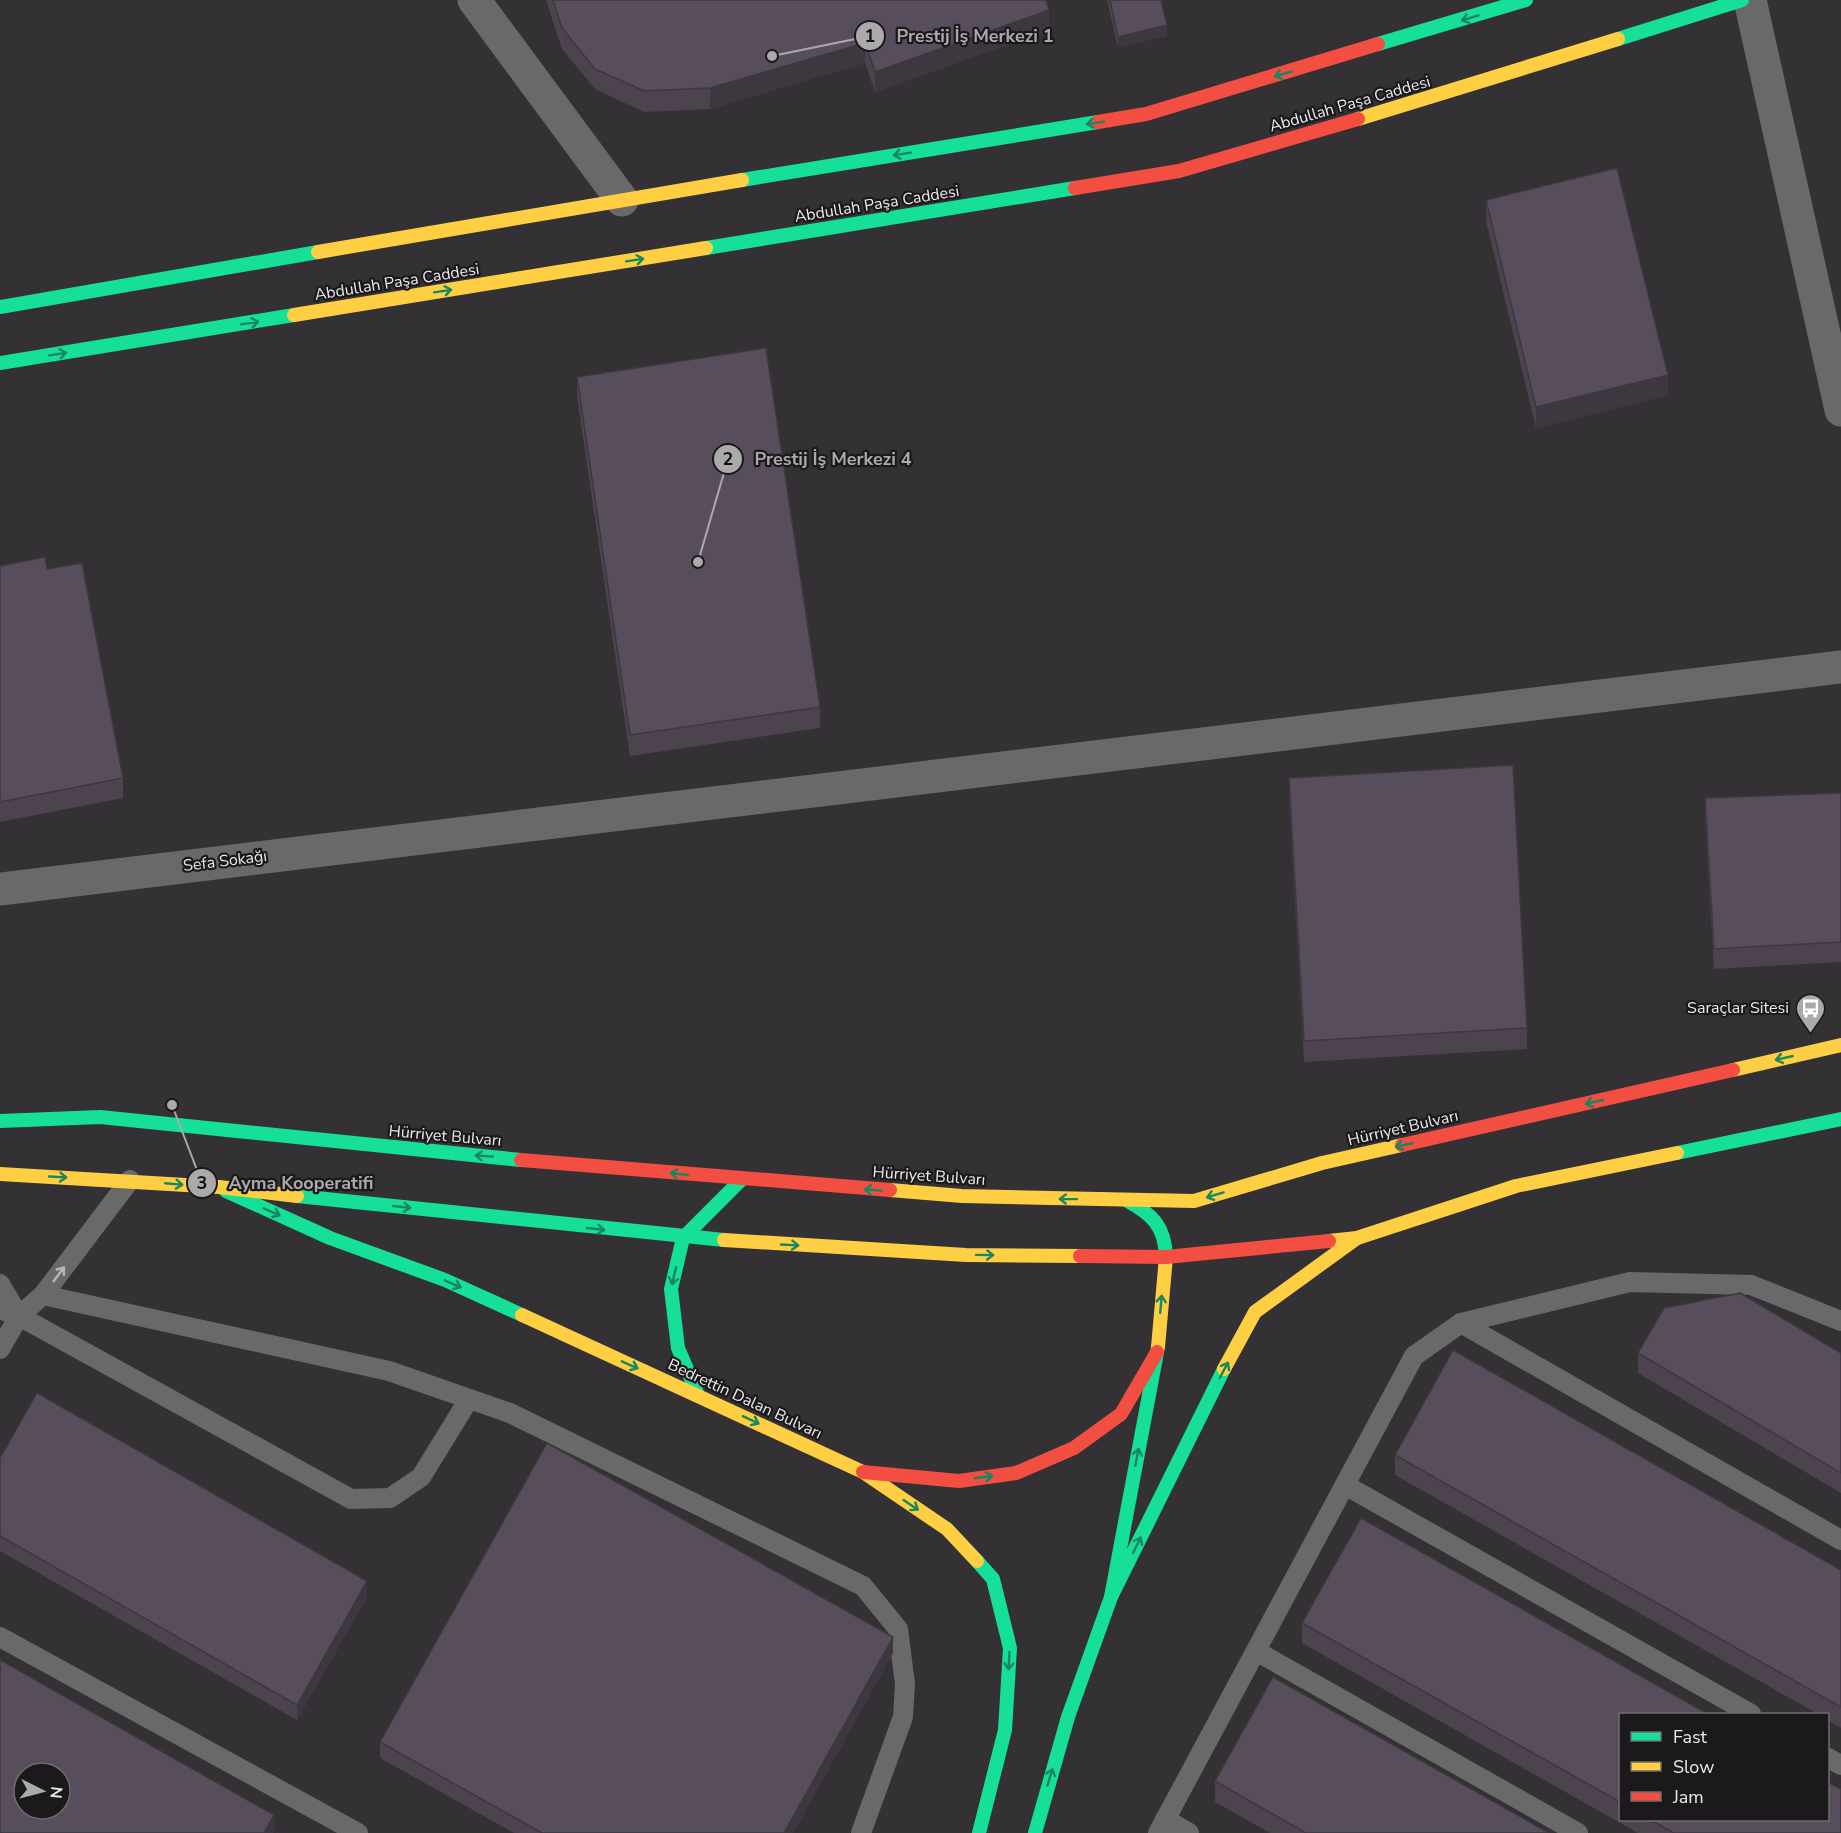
<svg xmlns="http://www.w3.org/2000/svg" width="1841" height="1833" font-family="'Nunito Sans',sans-serif">
<rect width="100%" height="100%" fill="#333134"/>
<g fill="none" stroke-linecap="round" stroke-linejoin="round">
<g stroke="#6a696a" stroke-width="20">
<path d="M0,1284L19,1316"/>
<path d="M43,1295L389,1371L510,1413L863,1586L898,1629L905,1684L903,1717L861,1833"/>
<path d="M0,1309L19,1316L351,1499L390,1498L421,1477L469,1399"/>
<path d="M1461,1323L1841,1540"/>
<path d="M0,1349L19,1316L43,1295L130,1180"/>
<path d="M1345,1485L1751,1714"/>
<path d="M0,1637L358,1833"/>
<path d="M1256,1651L1578,1833"/>
<path d="M1828,1758L1841,1765"/>
<path d="M1165,1819L1189,1833"/>
<path d="M1158,1833L1414,1356L1461,1323L1630,1282L1751,1285L1841,1321"/>
</g>
<g stroke="#6a696a" stroke-width="33">
<path d="M474,0L622,200"/>
<path d="M1750,0L1841,410"/>
<path d="M0,889C613,812 1228,744 1841,667"/>
</g>
<g stroke="#16e098" stroke-width="14">
<path d="M1618,39L1742,0"/>
<path d="M1378,44L1526,0"/>
<path d="M742,180L1098,122"/>
<path d="M706,248L1075,188"/>
<path d="M0,307L318,252"/>
<path d="M0,363L294,315"/>
<path d="M0,1121L100,1117L521,1160"/>
<path d="M1677,1153L1841,1119"/>
<path d="M226,1191L330,1238L445,1280L522,1315"/>
<path d="M297,1196L724,1240"/>
<path d="M1126,1200C1152,1214 1165,1226 1166,1257"/>
<path d="M698,1395L678,1348L671,1289L683,1238L741,1180"/>
<path d="M977,1561L993,1579L1010,1648L1005,1730L979,1833"/>
<path d="M1111,1597L1224,1369"/>
<path d="M1035,1833L1068,1717L1111,1597L1158,1347"/>
</g>
<g stroke="#ffcf43" stroke-width="14">
<path d="M1358,119L1618,39"/>
<path d="M318,252L742,180"/>
<path d="M294,315L706,248"/>
<path d="M1733,1070L1841,1045"/>
<path d="M0,1174L219,1187L297,1196"/>
<path d="M890,1190L962,1196L1194,1201L1322,1163L1402,1145"/>
<path d="M724,1240L966,1255L1080,1256"/>
<path d="M1329,1241L1357,1238L1516,1186L1677,1153"/>
<path d="M522,1315L863,1472L947,1529L977,1561"/>
<path d="M1158,1347L1166,1257"/>
<path d="M1224,1369L1255,1312L1357,1238"/>
</g>
<g stroke="#f24e42" stroke-width="14">
<path d="M1098,122L1146,114L1378,44"/>
<path d="M1075,188L1179,171L1358,119"/>
<path d="M1402,1145L1733,1070"/>
<path d="M521,1160L890,1190"/>
<path d="M1080,1256L1166,1257L1329,1241"/>
<path d="M863,1472L959,1481L1016,1473L1074,1448L1121,1414L1157,1352"/>
</g>
</g>
<g fill="#4c434e">
<path d="M546,0H1046L1049,30L875,92L865,63L710,109L644,112L595,89L562,49Z"/>
<path d="M1107,0H1161L1167,36L1118,47Z"/>
<path d="M1486,200L1668,395L1536,428L1486,221Z"/>
<path d="M577,377L820,707V728L630,756L577,397Z"/>
<path d="M0,566L47,569L123,778V798L0,822Z"/>
<path d="M1289,778L1527,1028V1049L1304,1062L1289,798Z"/>
<path d="M1841,793V962L1714,969L1705,818V798Z"/>
<path d="M1638,1353H1841V1493L1638,1373Z"/>
<path d="M1395,1455L1841,1570V1728L1827,1720V1714H1818L1395,1475Z"/>
<path d="M0,1458L367,1597L297,1720L0,1551Z"/>
<path d="M1302,1623L1620,1714V1820H1827L1841,1833H1638L1302,1643Z"/>
<path d="M893,1653L793,1833H514L380,1758V1742Z"/>
<path d="M1215,1781L1549,1833H1270L1215,1802Z"/>
</g>
<g fill="#3e3740">
<path d="M1049,10V30L875,92V72Z"/>
<path d="M1167,25V36L1118,47V37Z"/>
<path d="M865,43V63L710,109V88Z"/>
<path d="M1668,375V395L1536,428V407Z"/>
<path d="M367,1581V1597L297,1720V1705Z"/>
<path d="M893,1637V1653L793,1833H784Z"/>
<path d="M274,1815V1831L273,1833H264Z"/>
</g>
<g fill="#584e5b" stroke="#3e3740" stroke-width="1.5" fill-rule="evenodd">
<path d="M553,0H1046L1049,10L875,72L865,43L710,88L644,91L595,69L562,28Z"/>
<path d="M1110,0H1161L1167,25L1118,37Z"/>
<path d="M1617,168L1668,375L1536,407L1486,200Z"/>
<path d="M766,348L820,707L630,735L577,377Z"/>
<path d="M45,557L47,569L82,563L123,778L0,802V566Z"/>
<path d="M1513,765L1527,1028L1304,1041L1289,778Z"/>
<path d="M1841,793V942L1714,949L1705,798Z"/>
<path d="M1740,1293L1841,1353V1473L1638,1353L1664,1308Z"/>
<path d="M1453,1350L1841,1570V1707L1395,1455Z"/>
<path d="M37,1393L367,1581L297,1705L0,1536V1458Z"/>
<path d="M547,1443L893,1637L784,1833H542L380,1742Z"/>
<path d="M1361,1518L1708,1714H1620V1802L1302,1623Z"/>
<path d="M0,1660L274,1815L264,1833H0ZM24,1773H60V1809H24Z"/>
<path d="M1273,1677L1549,1833H1306L1215,1781Z"/>
<path d="M1827,1782L1841,1789V1833H1674L1651,1820H1827Z"/>
</g>
<defs><path id="oneway-shaft" d="M-6 0H5M1.5-3L5.5 0L1.5 3" fill="none" stroke-width="1.6" stroke-linecap="round" stroke-linejoin="round" transform="scale(1.5)"/></defs>
<g stroke="#188660">
<use href="#oneway-shaft" transform="translate(1470 18) rotate(163)"/>
<use href="#oneway-shaft" transform="translate(1283 74) rotate(164)"/>
<use href="#oneway-shaft" transform="translate(1095 123) rotate(171)"/>
<use href="#oneway-shaft" transform="translate(902 154) rotate(171)"/>
<use href="#oneway-shaft" transform="translate(635 260) rotate(-9)"/>
<use href="#oneway-shaft" transform="translate(443 291) rotate(-9)"/>
<use href="#oneway-shaft" transform="translate(250 323) rotate(-9)"/>
<use href="#oneway-shaft" transform="translate(58 354) rotate(-9)"/>
<use href="#oneway-shaft" transform="translate(1784 1058) rotate(167)"/>
<use href="#oneway-shaft" transform="translate(1594 1102) rotate(167)"/>
<use href="#oneway-shaft" transform="translate(1404 1145) rotate(167)"/>
<use href="#oneway-shaft" transform="translate(484 1156) rotate(-176)"/>
<use href="#oneway-shaft" transform="translate(679 1174) rotate(-174)"/>
<use href="#oneway-shaft" transform="translate(58 1177) rotate(3)"/>
<use href="#oneway-shaft" transform="translate(174 1184) rotate(5)"/>
<use href="#oneway-shaft" transform="translate(873 1190) rotate(-176)"/>
<use href="#oneway-shaft" transform="translate(1215 1195) rotate(163)"/>
<use href="#oneway-shaft" transform="translate(1068 1199) rotate(-179)"/>
<use href="#oneway-shaft" transform="translate(402 1207) rotate(6)"/>
<use href="#oneway-shaft" transform="translate(272 1212) rotate(24)"/>
<use href="#oneway-shaft" transform="translate(596 1229) rotate(6)"/>
<use href="#oneway-shaft" transform="translate(790 1245) rotate(3)"/>
<use href="#oneway-shaft" transform="translate(985 1255) rotate(1)"/>
<use href="#oneway-shaft" transform="translate(674 1276) rotate(103)"/>
<use href="#oneway-shaft" transform="translate(453 1284) rotate(24)"/>
<use href="#oneway-shaft" transform="translate(1161 1304) rotate(-85)"/>
<use href="#oneway-shaft" transform="translate(630 1365) rotate(24)"/>
<use href="#oneway-shaft" transform="translate(1224 1370) rotate(-62)"/>
<use href="#oneway-shaft" transform="translate(751 1420) rotate(25)"/>
<use href="#oneway-shaft" transform="translate(1137 1457) rotate(-79)"/>
<use href="#oneway-shaft" transform="translate(984 1477) rotate(-8)"/>
<use href="#oneway-shaft" transform="translate(911 1505) rotate(34)"/>
<use href="#oneway-shaft" transform="translate(1137 1545) rotate(-64)"/>
<use href="#oneway-shaft" transform="translate(1009 1661) rotate(93)"/>
<use href="#oneway-shaft" transform="translate(1050 1777) rotate(-73)"/>
</g>
<use stroke="#b8b6b8" href="#oneway-shaft" transform="translate(59 1274) rotate(-53)"/>
<defs>
<symbol id="bus-pin" viewBox="-11 -11 22 30"><path d="M0 17L-7.5 6A9.5 9.5 0 1 1 7.5 6Z" fill="#aba9ac" stroke="#1b191b"/><path d="M-5-6H5V4H4V6H2V4H-2V6H-4V4H-5ZM-3.5-4V0h7V-4ZM-3.5 1.2v1.5H-2V1.2ZM2 1.2v1.5H3.5V1.2Z" fill="#fff"/></symbol>
</defs>
<g fill-rule="evenodd">
<use href="#bus-pin" x="1794" y="992" width="33" height="45"/>
</g>
<g text-anchor="middle" dominant-baseline="central" stroke-width="4.5" stroke-linejoin="round" paint-order="stroke">
<g font-size="16" fill="#ece9ec" stroke="#1b191b">
<text transform="translate(1350 104) rotate(-16)">Abdullah Paşa Caddesi</text>
<text transform="translate(877 204) rotate(-9)">Abdullah Paşa Caddesi</text>
<text transform="translate(397 282) rotate(-9)">Abdullah Paşa Caddesi</text>
<text transform="translate(225 861) rotate(-7)">Sefa Sokağı</text>
<text transform="translate(1403 1128) rotate(-13)">Hürriyet Bulvarı</text>
<text transform="translate(445 1136) rotate(5)">Hürriyet Bulvarı</text>
<text transform="translate(929 1176) rotate(4)">Hürriyet Bulvarı</text>
<text transform="translate(745 1399) rotate(25)">Bedrettin Dalan Bulvarı</text>
</g>
<g font-size="16" fill="#ece9ec" stroke="#1b191b" text-anchor="end">
<text x="1789" y="1008">Saraçlar Sitesi</text>
</g>
</g>
<path fill="none" stroke="#aba9ac" stroke-width="2" d="M772 56L870 36M698 562L728 459M172 1105L202 1183"/>
<g fill="#aba9ac" stroke="#1b191b" stroke-width="2">
<circle cx="772" cy="56" r="6"/>
<circle cx="698" cy="562" r="6"/>
<circle cx="172" cy="1105" r="6"/>
<circle cx="870" cy="36" r="15"/>
<circle cx="728" cy="459" r="15"/>
<circle cx="202" cy="1183" r="15"/>
</g>
<g font-size="18" text-anchor="middle" font-weight="bold" fill="#111">
<text x="870" y="42">1</text>
<text x="728" y="465">2</text>
<text x="202" y="1189">3</text>
</g>
<g font-size="18" text-anchor="middle" font-weight="bold" fill="#aba9ac" stroke="#1b191b" stroke-width="4.5" stroke-linejoin="round" paint-order="stroke">
<text x="975" y="42">Prestij İş Merkezi 1</text>
<text x="833" y="465">Prestij İş Merkezi 4</text>
<text x="301" y="1189">Ayma Kooperatifi</text>
</g>
<rect x="1619" y="1713" width="210" height="108" fill="#1b191b" stroke="#6f6c6f" stroke-width="1.5"/>
<rect x="1631" y="1732" width="30" height="9" fill="#16e098" stroke="#6f6c6f" stroke-width="1.5"/>
<text x="1673" y="1743" font-size="18" fill="#ece9ec">Fast</text>
<rect x="1631" y="1762" width="30" height="9" fill="#ffcf43" stroke="#6f6c6f" stroke-width="1.5"/>
<text x="1673" y="1773" font-size="18" fill="#ece9ec">Slow</text>
<rect x="1631" y="1792" width="30" height="9" fill="#f24e42" stroke="#6f6c6f" stroke-width="1.5"/>
<text x="1673" y="1803" font-size="18" fill="#ece9ec">Jam</text>
<g transform="translate(42 1791) rotate(96)"><circle r="28" fill="#1b191b" stroke="#6f6c6f" stroke-width="1.5"/>
<path d="M0-4.5L10 22L0 15L-10 22Z" fill="#aba9ac"/>
<text y="-9" font-size="16" font-weight="bold" text-anchor="middle" fill="#ece9ec">N</text>
</g>
</svg>
